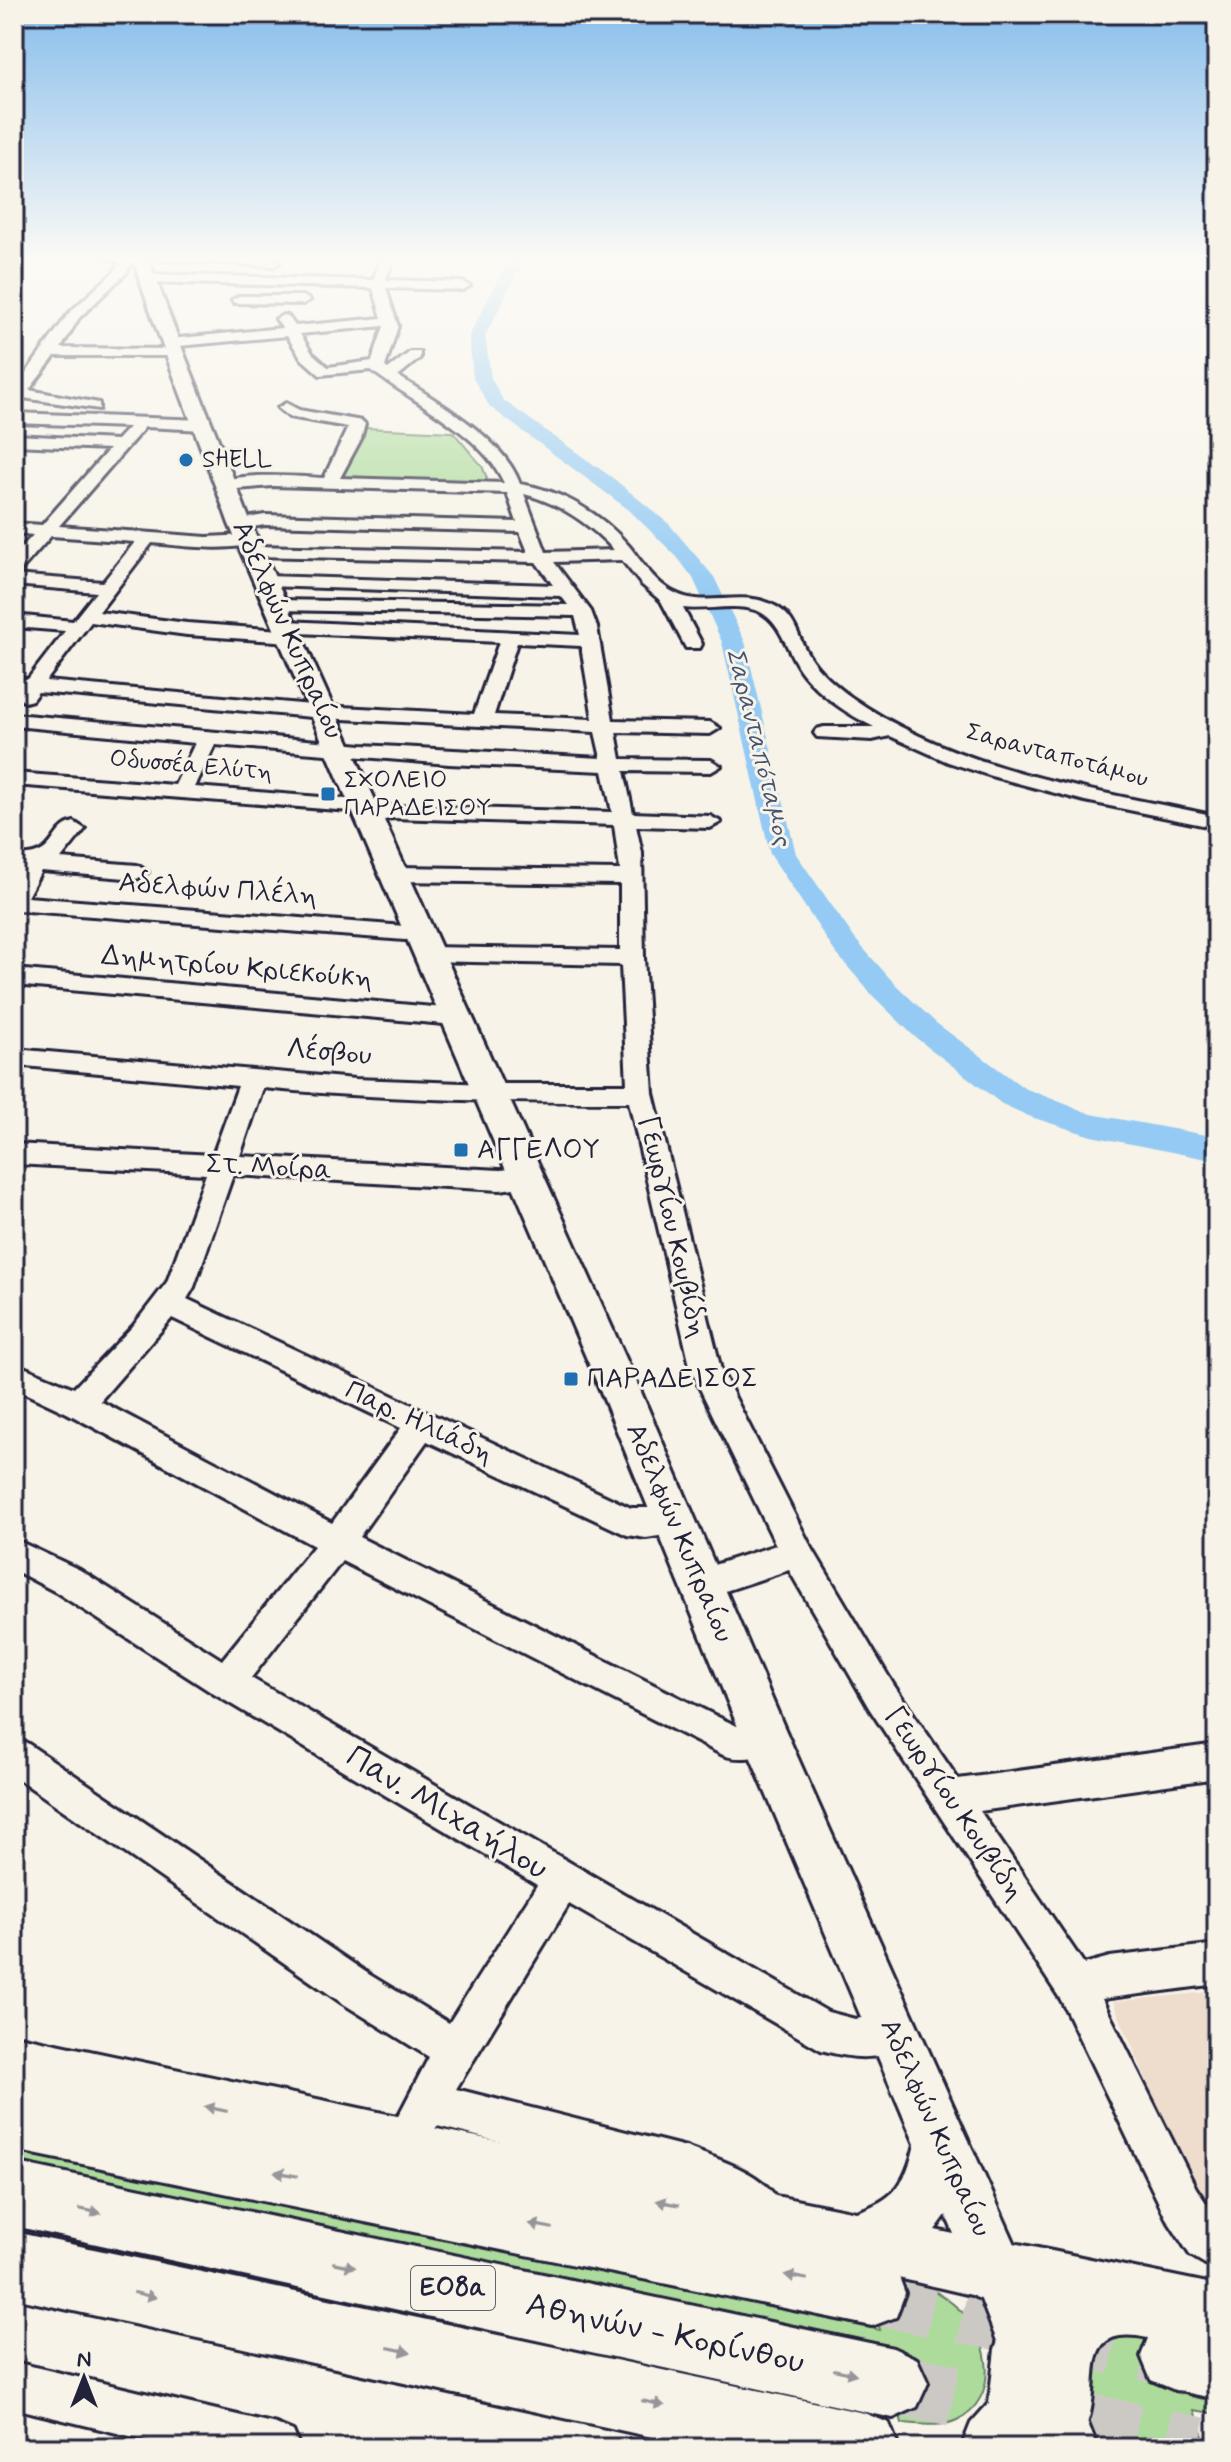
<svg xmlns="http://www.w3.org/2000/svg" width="1231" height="2462" font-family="Mynerve,sans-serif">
<rect width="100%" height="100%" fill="#f7f3e8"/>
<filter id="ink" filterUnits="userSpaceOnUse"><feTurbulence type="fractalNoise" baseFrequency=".0125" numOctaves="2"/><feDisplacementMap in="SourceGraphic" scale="16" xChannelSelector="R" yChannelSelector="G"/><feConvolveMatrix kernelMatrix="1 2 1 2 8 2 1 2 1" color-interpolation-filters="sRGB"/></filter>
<g filter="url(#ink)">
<path fill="#eedccc" d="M1217,1991V2221L1198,2199L1113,2002Z"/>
<g fill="#addb9b" stroke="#687e6b" stroke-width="2">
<path d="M365,428L453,432L482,466L487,478L484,483L345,482L338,477Z"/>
<path d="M14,2150L880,2330L864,2256C897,2272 933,2285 960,2310C991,2339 1001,2398 957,2420C940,2428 920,2424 902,2423L883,2344L14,2162Z"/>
<path d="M1162,2318L1189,2396L1217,2402V2414L1194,2410L1207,2448H1127C1074,2410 1082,2394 1085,2336Z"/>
</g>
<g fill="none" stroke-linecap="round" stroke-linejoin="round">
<path fill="#94caf3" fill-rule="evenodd" d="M510,256H526L485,336L491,378L503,400L614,479L669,524L714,577L745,642L796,854L855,939L894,983L936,1023L1024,1088L1091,1114L1217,1137V1161L1091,1136L1031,1117L1002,1104L915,1037L873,996L835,952L770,854L722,642L693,578L677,557L629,510L490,407L473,378L469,336Z"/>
<g stroke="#ccc9c5" stroke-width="62" stroke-dasharray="62 31" stroke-linecap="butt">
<path d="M872,2293L1175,2356"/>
<path d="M893,2383L1199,2448"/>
</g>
<defs>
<g id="minor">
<path d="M157,256C181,256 265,251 280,262L274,266L163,260Z"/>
<path d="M382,256H394L386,280L463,282L470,286L463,290L386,288L398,326L385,367L388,369L410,352H420V358L398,376C437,402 504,438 520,484C561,490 602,514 629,546C642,562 655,583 675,593C705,609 743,588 775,606C796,617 797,636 808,654C819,672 835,685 851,697C957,771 1093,790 1217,816V828L1085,801L991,776L948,762L890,736L872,740L817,737L814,733L817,729L824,727H874C848,714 823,698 804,675C787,655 783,622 758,611C735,602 707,611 683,608L702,644L700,648H686L661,601L641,584L622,560L554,562L591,611L597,627L613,720L710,722L720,728L710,734L616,732L621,759L711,760L721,766L711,772L624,771L633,813L710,816L721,822L710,828L636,826L642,853L644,958L653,1093L721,1370L809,1543L893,1684L958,1779L1217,1744V1778L980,1811L1084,1964L1110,1957L1217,1944V1984L1102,1999L1196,2188L1217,2219V2271L1190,2255L1166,2218L1061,2000L869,1708L789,1570L701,1599L689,1595L684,1584L689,1573L776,1545L691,1370L629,1102C507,1102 385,1100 263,1088L240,1156L500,1170L524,1168L534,1171L538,1178L534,1185L500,1190L233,1175L194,1287L187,1299L631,1508H673L685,1512L689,1522L685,1532L646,1538L627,1535L427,1441L359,1537L718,1717L737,1726L765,1720L778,1725L783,1737L778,1749C760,1756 742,1762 723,1755L342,1561L251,1678L828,2012L855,2019L893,2013L907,2019L913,2033L907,2047C875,2061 854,2059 821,2050L569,1904L456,2089L686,2147C718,2160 766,2172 780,2205L773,2220L758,2227L685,2189L437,2126L417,2164L402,2170L387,2164L381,2149L429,2057L342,2003L14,1776V1738L27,1743L370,1975L449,2023L537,1885L214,1694L56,1592L14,1570V1539L80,1570L222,1660L314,1546L67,1413L14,1388V1363L74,1388L133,1326L167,1282L206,1174L14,1164V1144L213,1155L238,1086L14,1065V1049L355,1079L488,1084H627L621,965L427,961L419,959L415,954L419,949L427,947L620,950V884L396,881L385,874L396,867L620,870L614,825L392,818L371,824L360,818L363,813L391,806L612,812L603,771L449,764L215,745L195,787L371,801L374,806L371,811L363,812L14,785V773L175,785L195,743L14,726V714L362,745L601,758L595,732L323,718L38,692L32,700L25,702L15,696L19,690H14V678L28,679L65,631L14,627V615L73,621L96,592L14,585V575L103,582L135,542L51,536L20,571L14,572V556L33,535L14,533V523L42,525L109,449L14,445V435L117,440L129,427L14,423V413L204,420L212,425L204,430L145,427L59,526L207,537L248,535L257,540C240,554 175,545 152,543L99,612L187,623L280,630V623L287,621L580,635L575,616L278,610L269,605L278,600L568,605L561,596L266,586L257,581L266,576L553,585L536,562L253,556L244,551L253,546L528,552L520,532L265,525L240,529L232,524L234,520L265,515L517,522L507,493L273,486L224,490L216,485C232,471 300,477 324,478L348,427L289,417L278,408L286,403L299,410L362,421L365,424L361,439L340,478L504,483C483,434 411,401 371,370L320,375L302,359L287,336L169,347L162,343L169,339L282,328L276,319L283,315L288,316L295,326L382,318L373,288L147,282L140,278L147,274L373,280ZM384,326L372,361L328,367L312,353L300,334ZM524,494C559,503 590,524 614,550L546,552ZM91,622L187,635L291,642L298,640V633L499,642L474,714L323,706L46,681ZM517,643L581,646L593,719L494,715ZM172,1318L401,1428L332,1523L100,1401Z"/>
<path d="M120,261L131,264L126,273L79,318L61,348L174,349L181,353L179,356H55L29,390L99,403V409L23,398L14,404V390L69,313L115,271Z"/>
<path d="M239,296H303L310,300L303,304L234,303L232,300Z"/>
<path d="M74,822L85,829L61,859L137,865L148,872L137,879L41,871L27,897L405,926H426L430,931L426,936L405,940L14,910V880L20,869H14V855C59,859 47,829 74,822Z"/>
<path d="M14,969L455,1009L464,1011L467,1017L464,1023L455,1025L14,985Z"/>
<path d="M14,2362L276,2424L293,2431L300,2448H179L14,2408Z"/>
</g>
<path id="major" d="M103,256H131L135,260L142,257L150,262C181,351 218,436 251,524L641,1392L784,1727L1019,2253L1098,2448H1038L980,2297L855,2268L402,2176L383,2168L375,2149L383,2130L402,2122L856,2212C895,2200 906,2183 915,2144L742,1737L601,1392L229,524C198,436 162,351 134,262L127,265ZM946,2215L954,2234L935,2230Z"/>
<g id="highway">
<path d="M14,2035L402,2117L424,2127L434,2149L425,2170L872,2260L896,2269L905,2293L896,2317L872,2326L14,2150Z"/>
<path d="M14,2162L893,2348L917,2359L928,2383L917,2407L893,2418L14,2226Z"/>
<path d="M14,2232L864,2413L889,2423L899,2448H702L14,2298Z"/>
<path d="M999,2240L1217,2285V2399L1175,2390L1151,2380L1141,2356L1148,2338C1079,2323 1100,2377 1090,2414C1088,2422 1084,2430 1081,2438L1056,2448L1044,2443L1041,2448H961L971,2423L989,2403L995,2349L1005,2325L1029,2315L1041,2320L1043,2316L999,2306L975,2297L966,2273L975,2249Z"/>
</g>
</defs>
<use href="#minor" stroke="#22223b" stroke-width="6"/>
<use href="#major" stroke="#22223b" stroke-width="6"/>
<use href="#highway" stroke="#22223b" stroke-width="6"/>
<use href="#minor" fill="#f7f3e8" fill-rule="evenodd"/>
<use href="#major" fill="#f7f3e8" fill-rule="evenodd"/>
<use href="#highway" fill="#f7f3e8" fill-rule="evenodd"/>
</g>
<defs><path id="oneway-solid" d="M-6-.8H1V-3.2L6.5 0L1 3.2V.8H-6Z" transform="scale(2)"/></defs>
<g fill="#97959a">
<use href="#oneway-solid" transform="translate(216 2109) rotate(-168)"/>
<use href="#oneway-solid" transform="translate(286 2174) rotate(-169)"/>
<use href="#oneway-solid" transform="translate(668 2203) rotate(-169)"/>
<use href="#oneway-solid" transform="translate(90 2211) rotate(12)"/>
<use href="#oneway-solid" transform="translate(541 2226) rotate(-169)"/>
<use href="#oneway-solid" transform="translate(344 2265) rotate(12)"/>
<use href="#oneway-solid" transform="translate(796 2277) rotate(-169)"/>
<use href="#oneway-solid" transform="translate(145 2295) rotate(13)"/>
<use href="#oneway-solid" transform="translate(399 2350) rotate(12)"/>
<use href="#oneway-solid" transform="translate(845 2372) rotate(12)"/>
<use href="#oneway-solid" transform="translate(653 2403) rotate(12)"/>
</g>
</g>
<linearGradient id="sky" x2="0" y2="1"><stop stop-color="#86bdec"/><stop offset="0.43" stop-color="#fbfaf5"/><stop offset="1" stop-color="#fbfaf5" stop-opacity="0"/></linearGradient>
<rect width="1231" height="601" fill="url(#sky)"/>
<g fill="#1f6fb2" stroke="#f7f3e8" stroke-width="3">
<circle cx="186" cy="460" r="8"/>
<rect x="320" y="786" width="16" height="16" rx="4"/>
<rect x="453" y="1142" width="16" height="16" rx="4"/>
<rect x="563" y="1371" width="16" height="16" rx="4"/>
</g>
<g text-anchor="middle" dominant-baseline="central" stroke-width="6" stroke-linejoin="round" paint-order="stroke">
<g font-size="24" fill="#22223b" stroke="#f7f3e8" text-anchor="start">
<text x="202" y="460">SHELL</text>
<text x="344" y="780">ΣΧΟΛΕΙΟ<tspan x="344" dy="28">ΠΑΡΑΔΕΙΣΟΥ</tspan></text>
</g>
<g font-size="24" fill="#22223b" stroke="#f7f3e8">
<text transform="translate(1057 756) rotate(15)">Σαρανταποτάμου</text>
<text transform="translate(191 766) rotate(5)">Οδυσσέα Ελύτη</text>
</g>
<g font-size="26" font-style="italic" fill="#445472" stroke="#f7f3e8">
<text transform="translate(758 747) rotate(76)">Σαρανταπόταμος</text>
</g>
<rect fill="#f7f3e8" stroke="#62616f" stroke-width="2" x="411" y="2266" width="84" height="44" rx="6"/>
<g font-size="26" font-weight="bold" fill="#22223b">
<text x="453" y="2288">ΕΟ8α</text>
</g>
<g font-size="28" fill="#22223b" stroke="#f7f3e8">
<text transform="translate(287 630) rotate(66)">Αδελφών Κυπραίου</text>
<text transform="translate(218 890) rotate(4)">Αδελφών Πλέλη</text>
<text transform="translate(237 968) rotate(5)">Δημητρίου Κριεκούκη</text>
<text transform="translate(329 1053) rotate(5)">Λέσβου</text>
<text transform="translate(269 1168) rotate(3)">Στ. Μοίρα</text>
<text transform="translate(672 1227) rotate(77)">Γεωργίου Κουβίδη</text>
<text transform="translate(419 1423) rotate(25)">Παρ. Ηλιάδη</text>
<text transform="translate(679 1533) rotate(67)">Αδελφών Κυπραίου</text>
<text transform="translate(954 1804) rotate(56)">Γεωργίου Κουβίδη</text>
<text transform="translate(935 2128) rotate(66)">Αδελφών Κυπραίου</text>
</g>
<g font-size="28" fill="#22223b" stroke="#f7f3e8" text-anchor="start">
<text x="477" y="1150">ΑΓΓΕΛΟΥ</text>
<text x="587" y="1379">ΠΑΡΑΔΕΙΣΟΣ</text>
</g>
<g font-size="34" fill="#22223b" stroke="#f7f3e8">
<text transform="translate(447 1813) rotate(31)">Παν. Μιχαήλου</text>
<text transform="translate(665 2334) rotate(12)">Αθηνών - Κορίνθου</text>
</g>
</g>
<rect width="1231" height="2462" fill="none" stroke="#f7f3e8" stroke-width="48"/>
<rect x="24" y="24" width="1183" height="2414" fill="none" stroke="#22223b" stroke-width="3" filter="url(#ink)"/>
<g transform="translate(84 2378)" stroke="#f7f3e8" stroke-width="6" paint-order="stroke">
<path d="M0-6L14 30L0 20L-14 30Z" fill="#22223b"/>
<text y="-12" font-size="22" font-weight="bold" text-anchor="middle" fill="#22223b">N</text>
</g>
</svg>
